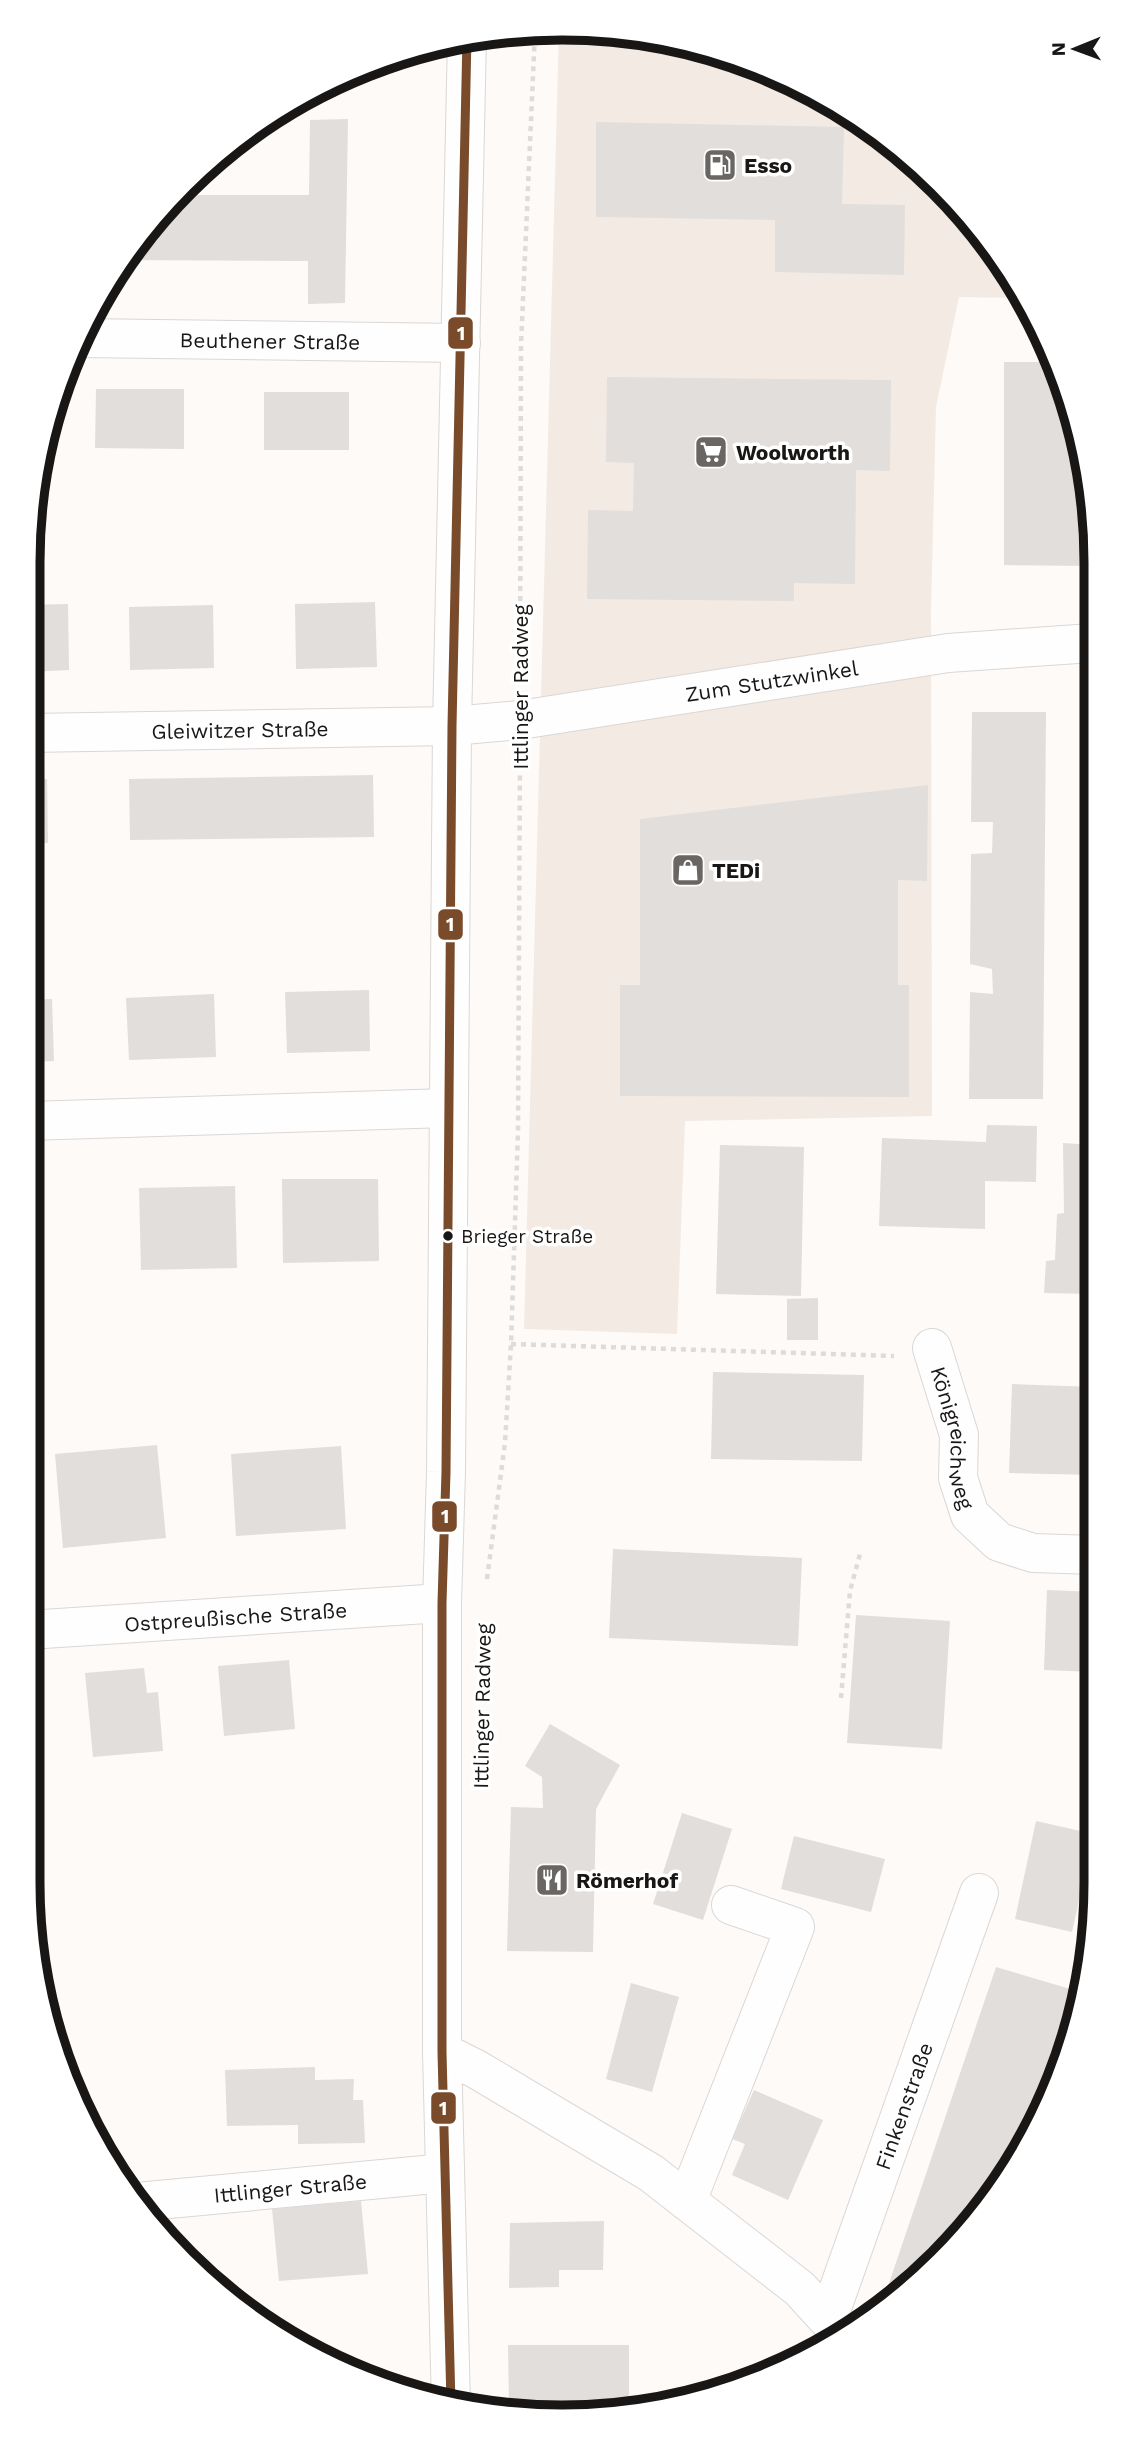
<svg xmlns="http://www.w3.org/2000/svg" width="1124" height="2445" font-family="'Work Sans',sans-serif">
<rect width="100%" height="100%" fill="#fdfaf7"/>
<path fill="#f3eae3" d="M559,28L666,38L766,68L887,138L985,237L1021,298L959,297L936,407L931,612L932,1116L685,1121L677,1334L524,1329Z"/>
<g fill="#e1dedc">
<path d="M348,119L345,303L308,304V261L122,260L176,195H309L310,120Z"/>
<path d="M596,122L844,127L842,204L905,205L904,275L775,272V220L596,217Z"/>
<path d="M1004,362H1056L1091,490V566L1004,565Z"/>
<path d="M607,377L891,380L890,471L856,470L855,584L794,583V601L587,599L588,510L633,511L634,463L606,462Z"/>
<path d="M96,389H184V449L95,448Z"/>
<rect x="264" y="392" width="85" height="58"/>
<path d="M375,602L377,667L296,669L295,604Z"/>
<path d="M68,604L69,670L28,672V605Z"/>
<path d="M213,605L214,668L130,670L129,607Z"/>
<path d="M972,712H1046L1043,1099H969L970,992L993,994L992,969L970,964L971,854L992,853L993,822H971Z"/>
<path d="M373,775L374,837L130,840L129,779Z"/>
<path d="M47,779L48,843H28V780Z"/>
<path d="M928,785L927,881L898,880V985H909V1097L620,1096V985H640V819Z"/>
<path d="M369,990L370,1051L287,1053L285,992Z"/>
<path d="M214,994L216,1057L129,1060L126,998Z"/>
<path d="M52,999L54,1061L28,1062V1000Z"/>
<path d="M987,1125L1037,1126L1036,1182L985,1181V1229L879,1226L882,1138L986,1142Z"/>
<path d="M1063,1143L1094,1145V1294L1044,1293L1046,1261L1055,1260L1057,1214L1064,1213Z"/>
<path d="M720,1145L804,1147L801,1296L716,1294Z"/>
<path d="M36,1169L40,1280L28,1281V1170Z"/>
<path d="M282,1179H378L379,1261L283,1263Z"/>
<path d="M235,1186L237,1268L141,1270L139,1188Z"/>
<path d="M818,1298V1340H787V1299Z"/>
<path d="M713,1372L864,1375L862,1461L711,1459Z"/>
<path d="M1012,1384L1094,1387L1095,1475L1009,1473Z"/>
<path d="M157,1445L166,1538L63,1548L55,1454Z"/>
<path d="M341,1446L346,1529L236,1536L231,1454Z"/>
<path d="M613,1549L802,1558L798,1646L609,1638Z"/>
<path d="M1047,1590L1095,1592V1672L1044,1670Z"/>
<path d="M856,1615L950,1621L942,1749L847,1743Z"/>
<path d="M289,1660L295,1729L224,1736L218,1666Z"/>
<path d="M144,1668L147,1693L158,1692L163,1751L93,1757L85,1673Z"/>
<path d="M550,1724L620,1765L596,1809L593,1952L507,1951L511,1807L543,1808L542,1777L525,1766Z"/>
<path d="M682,1813L732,1829L703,1920L653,1904Z"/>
<path d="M1036,1821L1094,1834L1072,1932L1015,1919Z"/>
<path d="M794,1836L885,1859L871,1912L781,1889Z"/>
<path d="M996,1967L1084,1993L1055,2087L963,2235L883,2301Z"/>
<path d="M631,1983L679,1997L652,2092L606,2079Z"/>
<path d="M315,2067V2080L354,2079L353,2100H363L365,2143L298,2144V2125L227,2126L225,2070Z"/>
<path d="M754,2090L823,2120L788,2200L732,2175L745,2144L732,2139Z"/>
<path d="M361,2201L368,2274L279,2281L272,2209Z"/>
<path d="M160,2213L162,2236L145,2214Z"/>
<path d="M604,2221L603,2270H559V2287L509,2288L510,2223Z"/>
<path d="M508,2345H629V2405L560,2406V2410L509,2408Z"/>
</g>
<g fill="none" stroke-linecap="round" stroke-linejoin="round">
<defs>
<g id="minor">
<path id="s1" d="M79,338L461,343"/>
<path id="s2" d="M28,733L452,726L520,720L948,653L1092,643"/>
<path d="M28,1121L448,1108"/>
<path id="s3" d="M932,1348L959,1435L958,1478L970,1515L999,1542L1033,1553L1095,1555"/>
<path id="s4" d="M28,1630L442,1603"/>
<path d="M442,2052L476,2069L651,2173L800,2289L842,2335"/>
<path d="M687,2201L795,1927L731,1905"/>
<path id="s5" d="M137,2202L445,2173"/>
<path id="s6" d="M828,2319L979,1893"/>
<path d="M451,2404L442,2052V1603L446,1472L452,726L467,37"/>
</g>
</defs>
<use href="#minor" stroke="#dad7d5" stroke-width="40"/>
<g stroke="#dddcdb" stroke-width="4.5" stroke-dasharray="5 5" stroke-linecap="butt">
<path d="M520,681L521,345L535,31"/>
<path d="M511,1344L894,1356"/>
<path d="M487,1579L505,1443L511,1344L518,1131L520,759"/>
<path d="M841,1698L850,1591L860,1554"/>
</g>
<use href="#minor" stroke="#fffefe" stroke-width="38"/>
<defs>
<path id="bus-1" d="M451,2404L442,2052V1603L446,1472L452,726L467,37"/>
</defs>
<use href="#bus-1" stroke="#fff" stroke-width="14"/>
<use href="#bus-1" stroke="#7a4b2a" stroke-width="9"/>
</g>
<defs>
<symbol id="fuel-square" viewBox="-11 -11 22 22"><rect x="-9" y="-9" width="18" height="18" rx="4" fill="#696664" stroke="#fff"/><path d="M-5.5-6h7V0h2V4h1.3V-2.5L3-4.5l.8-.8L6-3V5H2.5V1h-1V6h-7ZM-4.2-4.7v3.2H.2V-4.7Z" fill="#fff"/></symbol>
<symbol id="supermarket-square" viewBox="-11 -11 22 22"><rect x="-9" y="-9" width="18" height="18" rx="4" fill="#696664" stroke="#fff"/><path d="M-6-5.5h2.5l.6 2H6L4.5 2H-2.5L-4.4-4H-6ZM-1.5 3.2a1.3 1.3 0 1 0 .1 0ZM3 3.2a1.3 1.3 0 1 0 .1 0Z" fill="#fff"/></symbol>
<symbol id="shop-square" viewBox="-11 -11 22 22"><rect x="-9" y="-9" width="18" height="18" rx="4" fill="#696664" stroke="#fff"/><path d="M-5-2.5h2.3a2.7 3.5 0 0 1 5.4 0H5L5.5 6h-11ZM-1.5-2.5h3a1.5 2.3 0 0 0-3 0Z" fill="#fff"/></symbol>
<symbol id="restaurant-square" viewBox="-11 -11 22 22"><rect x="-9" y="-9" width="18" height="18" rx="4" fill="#696664" stroke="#fff"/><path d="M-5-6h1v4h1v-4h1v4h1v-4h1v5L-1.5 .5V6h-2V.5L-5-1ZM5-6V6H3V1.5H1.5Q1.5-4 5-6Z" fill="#fff"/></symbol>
</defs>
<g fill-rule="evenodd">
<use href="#fuel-square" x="701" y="146" width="38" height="38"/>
<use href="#supermarket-square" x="692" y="433" width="38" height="38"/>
<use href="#shop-square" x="669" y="851" width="38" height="38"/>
<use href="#restaurant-square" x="533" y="1861" width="38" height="38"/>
</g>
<circle fill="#191715" stroke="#fff" stroke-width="2.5" cx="448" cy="1236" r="6"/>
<g text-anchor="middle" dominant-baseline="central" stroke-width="7" stroke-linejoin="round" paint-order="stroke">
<g font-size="19" fill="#191715" stroke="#fff" text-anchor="start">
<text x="461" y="1236">Brieger Straße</text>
</g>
<g font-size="21" font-weight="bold" fill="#191715" stroke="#fff" text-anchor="start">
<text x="744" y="165">Esso</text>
<text x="736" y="452">Woolworth</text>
<text x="712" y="870">TEDi</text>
<text x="576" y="1880">Römerhof</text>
</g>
<g font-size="21" fill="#191715" stroke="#fff">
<text stroke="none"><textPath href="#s1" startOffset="191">Beuthener Straße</textPath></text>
<text stroke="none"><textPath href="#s2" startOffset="747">Zum Stutzwinkel</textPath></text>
<text transform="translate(520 687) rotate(-90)">Ittlinger Radweg</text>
<text stroke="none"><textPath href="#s2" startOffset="212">Gleiwitzer Straße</textPath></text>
<text stroke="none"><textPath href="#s3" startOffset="93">Königreichweg</textPath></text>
<text stroke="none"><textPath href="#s4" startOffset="208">Ostpreußische Straße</textPath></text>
<text transform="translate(482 1706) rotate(-89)">Ittlinger Radweg</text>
<text stroke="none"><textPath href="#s6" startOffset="226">Finkenstraße</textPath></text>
<text stroke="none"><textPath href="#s5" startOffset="154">Ittlinger Straße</textPath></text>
</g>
</g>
<path d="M0 0H1124V2445H0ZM562 40H562A522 522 0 0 1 1084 562V1883A522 522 0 0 1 562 2405H562A522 522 0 0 1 40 1883V562A522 522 0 0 1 562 40Z" fill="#fff" fill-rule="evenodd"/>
<path fill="none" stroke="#191715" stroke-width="9" d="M562 40H562A522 522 0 0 1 1084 562V1883A522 522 0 0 1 562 2405H562A522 522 0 0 1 40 1883V562A522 522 0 0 1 562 40Z"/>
<g stroke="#fff" stroke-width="2.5">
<rect x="447" y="316" width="27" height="34" rx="7" fill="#7a4b2a"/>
<rect x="437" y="908" width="27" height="33" rx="7" fill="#7a4b2a"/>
<rect x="431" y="1500" width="27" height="33" rx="7" fill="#7a4b2a"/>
<rect x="430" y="2091" width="27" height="34" rx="7" fill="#7a4b2a"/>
</g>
<g font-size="19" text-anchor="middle" font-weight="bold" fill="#fff">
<text x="461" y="340">1</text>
<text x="450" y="931">1</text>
<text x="445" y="1523">1</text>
<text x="443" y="2115">1</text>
</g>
<g transform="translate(1075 49) rotate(269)" stroke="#ffffff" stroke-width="5" paint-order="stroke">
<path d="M0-5L12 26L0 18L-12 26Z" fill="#191715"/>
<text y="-10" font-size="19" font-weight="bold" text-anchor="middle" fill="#191715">N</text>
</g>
</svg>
